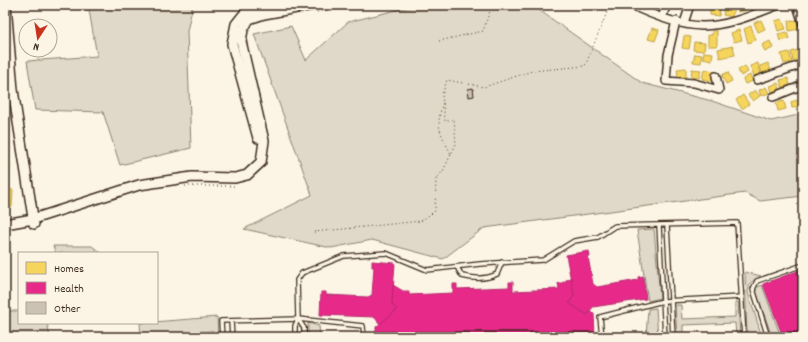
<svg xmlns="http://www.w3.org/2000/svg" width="808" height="342" font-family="Dekko,sans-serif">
<rect width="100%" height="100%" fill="#fcf5e5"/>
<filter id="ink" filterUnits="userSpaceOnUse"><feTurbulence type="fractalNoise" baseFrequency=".025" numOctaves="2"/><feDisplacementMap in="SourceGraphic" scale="8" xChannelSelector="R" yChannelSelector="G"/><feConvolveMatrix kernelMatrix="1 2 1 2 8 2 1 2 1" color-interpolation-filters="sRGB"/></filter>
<g filter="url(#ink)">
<g fill="#e0d8c8" stroke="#8e8173">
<path d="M23,5H193L187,31L191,148L120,165L103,112L35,110L27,61L97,56L89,10Z"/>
<path d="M417,5H532L642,83L712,101L771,121L803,114V196L760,201L745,193L484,228L443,259L372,240L331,248L244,229L312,195L254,34L291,26L306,60L348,22Z"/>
<path d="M654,229L660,298L648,301L637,230Z"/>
<path d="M53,246H92L101,253H56Z"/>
<path d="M745,272L761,276C753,280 749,282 748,292L762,337H747Z"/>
<path d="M762,285L781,337H772L755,288Z"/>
<path d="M735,302H738L740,337H736L735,323L683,325V337H677L675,305H681L682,319L735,317Z"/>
<path d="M5,305L6,311H19V323H47L50,337H5Z"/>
<path d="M656,308L658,337H646L648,309Z"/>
<path d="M217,317L218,337H213V331L169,334V337H141L140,323Z"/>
<path d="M308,323L319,326L320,337H308Z"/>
</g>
<g fill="#f6d55c" stroke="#bea249">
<path d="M656,5H666L663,11L655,8Z"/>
<path d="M725,5L734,7L732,17L723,15Z"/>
<path d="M737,5H745L746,10L738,12Z"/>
<path d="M748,5H756L757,8L749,10Z"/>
<path d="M710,6L720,7L719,16L710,15Z"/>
<path d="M782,19L786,29L778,31L775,21Z"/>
<path d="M761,20L765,29L758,32L754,23Z"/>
<path d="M797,20L799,29L789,31L788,21Z"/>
<path d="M751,26L756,40L748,43L744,29Z"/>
<path d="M652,28L659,30L655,41L648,39Z"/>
<path d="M739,30L742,40L734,42L731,33Z"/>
<path d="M712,31H717V46H708V35H712Z"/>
<path d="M787,32L789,39L780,41L778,34Z"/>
<path d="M684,36L691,37L689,49L682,48Z"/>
<path d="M770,41L773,48L765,52L762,45Z"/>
<path d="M694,42L705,43L704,51L693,50Z"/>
<path d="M733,46L735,55L720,58L718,49Z"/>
<path d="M803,48V58H802L800,49Z"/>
<path d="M798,50L801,59L793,61L791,52Z"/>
<path d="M704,52L713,53L712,60L703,58Z"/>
<path d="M789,52L792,62L784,64L781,54Z"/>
<path d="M695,54L702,55L701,63L693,62Z"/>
<path d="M758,63L761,74L754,76L750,66Z"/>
<path d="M768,63L771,70L762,73L760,66Z"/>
<path d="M745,66L748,72L741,76L738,70Z"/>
<path d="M686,68V77H678L677,69Z"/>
<path d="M692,69L701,70L699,78L691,77Z"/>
<path d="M704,69L714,71L712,81L702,79Z"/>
<path d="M728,72L732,81L726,84L722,75Z"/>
<path d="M750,75L753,81L745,84L743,79Z"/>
<path d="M788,78L790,85L782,87L780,80Z"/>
<path d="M778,83L780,89L772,92L770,86Z"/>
<path d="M766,87L769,93L761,96L759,90Z"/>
<path d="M755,90L760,96L753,101L748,95Z"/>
<path d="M743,95L749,104L742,109L736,100Z"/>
<path d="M803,98V106L792,108L791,102Z"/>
<path d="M784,101L786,109L778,111L776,103Z"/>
<path d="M5,164H10L9,181H5Z"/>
<path d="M5,189L13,190L12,207L5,206Z"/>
</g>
<g fill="#e7298a" stroke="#b3296a">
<path d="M589,251L590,257H588L593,284L597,287L638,280V277L643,276L646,299L593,307L587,315L569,303L574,296L566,255Z"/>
<path d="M372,261L395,263L392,304L397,310L381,325L374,317L320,315L321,292H326V295L368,297L372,295L374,267H372Z"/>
<path d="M803,269V334L796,337H783L763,284Z"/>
<path d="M571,277L574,296L569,303L587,315L590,312L594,314L595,337H376V327L397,310L392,304L393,285L403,291H409V295L453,293V284H457V289L509,287V282H513V291L559,289L558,283H562Z"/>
<path d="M199,333L200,337H172V335Z"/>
</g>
<path fill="#ccc2b3" stroke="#3b2a1e" d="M473,88L474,96L469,97L468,89Z"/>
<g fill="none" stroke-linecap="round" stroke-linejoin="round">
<defs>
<g id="service">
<path d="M667,225L673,337"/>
<path d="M659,226L665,337"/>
<path d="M457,267L462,276C474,279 485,280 497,274L502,262"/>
<path d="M298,319L304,328V337"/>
<path d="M231,321L232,337"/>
<path d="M222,337L221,321L298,319L363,326L364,337"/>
<path d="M295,337V326L298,319L297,280L302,273L344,256L386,253L427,270L480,264L543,260L574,241L598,237L615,226L737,223L744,337"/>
<path d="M602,337L600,317L663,301L742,297"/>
<path d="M768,337L753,289L757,281L803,265"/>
</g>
<g id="minor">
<path d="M631,5C652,15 678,25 702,26C728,26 755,14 779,5"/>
<path d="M797,5L803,24"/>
<path d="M662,17L667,5"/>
<path d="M676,21L668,55L666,81L694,83L719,90L716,76"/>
<path d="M684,23L690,5"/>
<path d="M757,80L803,64"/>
<path d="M773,97L803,85"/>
</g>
<g id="tertiary">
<path d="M6,5L13,90L34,224"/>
<path d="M258,138L232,44L236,24L244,14L258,11"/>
<path d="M5,224L33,219L139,185L192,177L235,178L247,175L261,162L264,141L241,41L243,30L249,19L264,14L313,5"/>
</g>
</defs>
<use href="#service" stroke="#3b2a1e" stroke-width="6"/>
<use href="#minor" stroke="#3b2a1e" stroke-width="10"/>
<use href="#tertiary" stroke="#3b2a1e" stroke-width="12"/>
<g stroke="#3b2a1e" stroke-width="1" stroke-dasharray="1 3" stroke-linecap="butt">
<path d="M317,12L353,5"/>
<path d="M439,41L483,31L492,5"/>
<path d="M443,103C435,126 440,132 451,154"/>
<path d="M185,186H236"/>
<path d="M314,232L421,221L435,211L436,179L443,171L456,144L454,119L445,121L442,95L447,80L484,87L532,71L585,66L610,5"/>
</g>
<use href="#service" stroke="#fcf5e5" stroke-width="3.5"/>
<use href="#minor" stroke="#fcf5e5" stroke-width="7"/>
<use href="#tertiary" stroke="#fcf5e5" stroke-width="9"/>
</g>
</g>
<rect width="808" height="342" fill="none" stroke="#fcf5e5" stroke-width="20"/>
<rect x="10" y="10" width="788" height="322" fill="none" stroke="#3b2a1e" stroke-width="1.5" filter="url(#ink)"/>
<rect x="18" y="252" width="140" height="72" fill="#fcf5e5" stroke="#afa495"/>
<rect x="26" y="262" width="20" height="12" fill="#f6d55c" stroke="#afa495"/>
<text x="54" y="272" font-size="12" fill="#3b2a1e">Homes</text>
<rect x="26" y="282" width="20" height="12" fill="#e7298a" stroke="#afa495"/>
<text x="54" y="292" font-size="12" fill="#3b2a1e">Health</text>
<rect x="26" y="302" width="20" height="12" fill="#ccc2b3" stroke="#afa495"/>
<text x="54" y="312" font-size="12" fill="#3b2a1e">Other</text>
<g transform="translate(38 38) rotate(192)"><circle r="19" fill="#fcf5e5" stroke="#afa495"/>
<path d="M0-3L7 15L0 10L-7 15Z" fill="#c8321e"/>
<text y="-6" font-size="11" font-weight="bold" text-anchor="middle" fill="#3b2a1e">N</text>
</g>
</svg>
